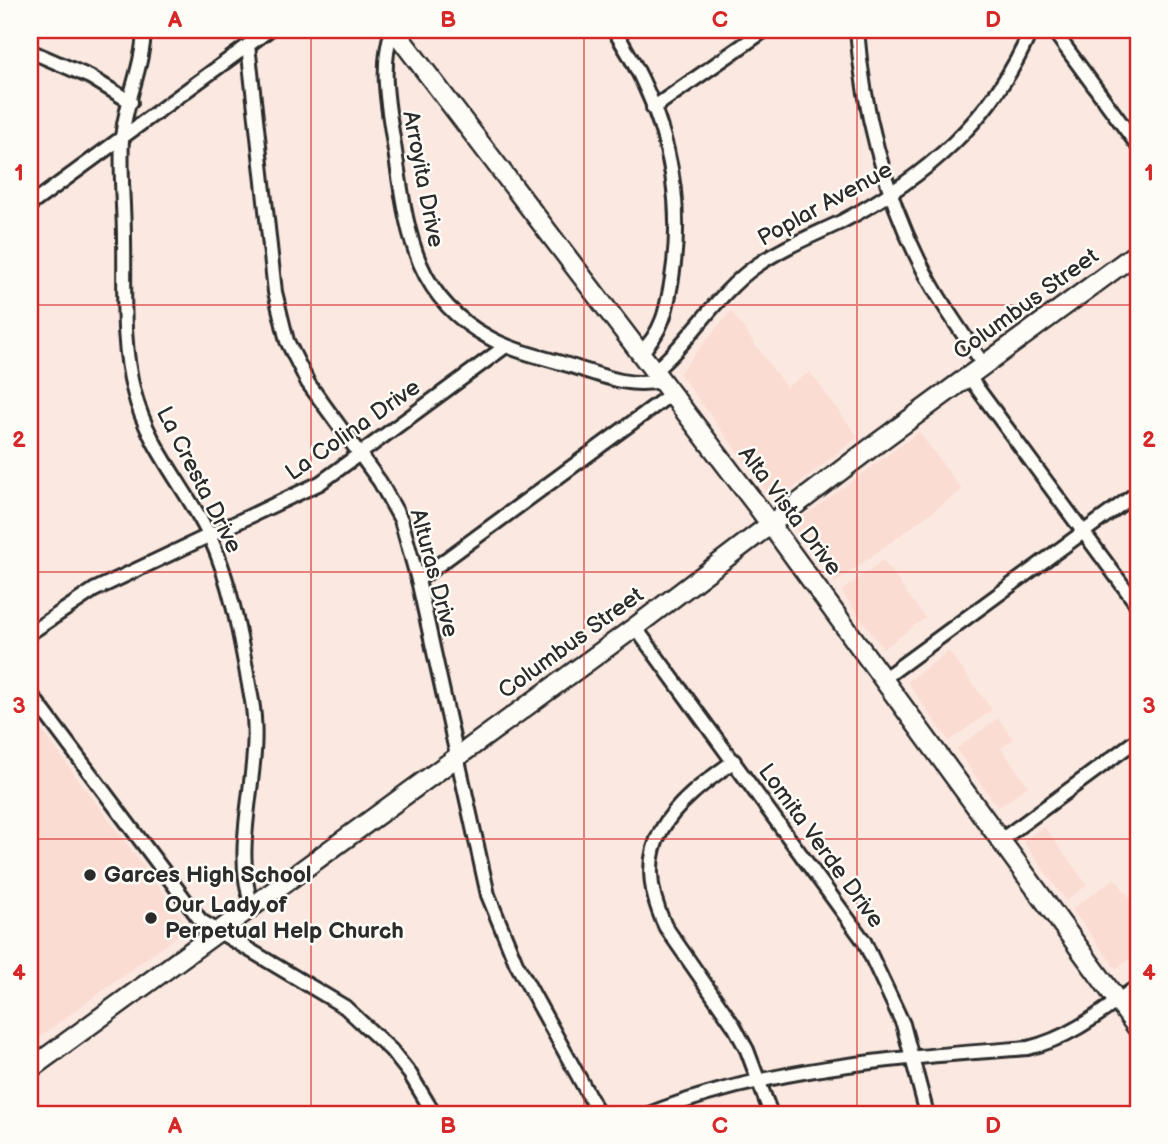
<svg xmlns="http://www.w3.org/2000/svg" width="1168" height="1144" font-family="'Balsamiq Sans',sans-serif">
<rect width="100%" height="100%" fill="#fbe9e1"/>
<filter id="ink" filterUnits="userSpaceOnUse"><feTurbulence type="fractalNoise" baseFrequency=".0143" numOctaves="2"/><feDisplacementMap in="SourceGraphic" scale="14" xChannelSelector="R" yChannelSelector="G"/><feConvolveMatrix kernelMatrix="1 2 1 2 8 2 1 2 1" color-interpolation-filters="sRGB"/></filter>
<g filter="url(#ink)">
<g fill="#fadcd2">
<path d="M731,311L786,387L810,372L858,437L779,499L769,495L679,373Z"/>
<path d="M919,432L962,490L835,583L792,525Z"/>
<path d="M883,560L925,618L883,649L841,591Z"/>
<path d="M949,651L992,710L949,741L907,682Z"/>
<path d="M30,714L182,918L184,926L180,934L30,1044Z"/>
<path d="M998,718L1013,739L1001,748L1028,786L998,808L956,749Z"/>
<path d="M1044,826L1087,885L1066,901L1023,841Z"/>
<path d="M1115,878L1138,910V952L1116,969L1072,909Z"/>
</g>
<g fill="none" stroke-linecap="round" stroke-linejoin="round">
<defs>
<g id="street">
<path d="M144,30C143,68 125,102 122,139C120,172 124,206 124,239C125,290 121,343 134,392C148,448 186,487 210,537C233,587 242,648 252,701C264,769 230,841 252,906"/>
<path d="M392,30C379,70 389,110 395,151C407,227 412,296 488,337C512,351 542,357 568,365C601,375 626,388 661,381"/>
<path d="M614,30C663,105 686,189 672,278C667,308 663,333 639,354"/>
<path d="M857,30C863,108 884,191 919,261C937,298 961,331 984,365"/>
<path d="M1053,30L1138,146"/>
<path d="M248,45L275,292L287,341L308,383L380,482L401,520L418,580L488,895L516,963L599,1114"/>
<path d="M30,51L90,77L131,102"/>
<path d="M653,108L765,30"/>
<path d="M30,205L269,30"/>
<path d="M653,372C691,341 715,295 756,266C783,247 812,236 841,222C925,178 994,119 1031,30"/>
<path d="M969,377L1138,606"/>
<path d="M418,580L671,394"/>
<path d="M635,627L864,941L903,1024L927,1114"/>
<path d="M30,633L94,590L320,483L506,346"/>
<path d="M883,679L1138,492"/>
<path d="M30,693L201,921L345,1007L391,1050L410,1074L434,1114"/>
<path d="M734,761C671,806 627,844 665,926L734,1026L747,1050L771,1114"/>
<path d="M1001,840L1138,739"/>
<path d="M649,1114C771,1066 899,1058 1028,1048C1071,1038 1103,1011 1138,986"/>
</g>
<g id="secondary">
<path d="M394,30L757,506L1138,1029"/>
<path d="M30,1069L635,627L872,447L1138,252"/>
</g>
</defs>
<use href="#street" stroke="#2b2b2b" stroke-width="18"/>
<use href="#secondary" stroke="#2b2b2b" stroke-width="23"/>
<use href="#street" stroke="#fdfcf7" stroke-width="12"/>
<use href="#secondary" stroke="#fdfcf7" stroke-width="18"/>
</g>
</g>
<path fill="none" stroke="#d62828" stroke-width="2" stroke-opacity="0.55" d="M311,30V1114M584,30V1114M857,30V1114M30,305H1138M30,572H1138M30,839H1138"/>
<g fill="#2b2b2b" stroke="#fdfcf7" stroke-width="2.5">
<circle cx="90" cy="875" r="7"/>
<circle cx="151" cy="918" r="7"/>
</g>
<g text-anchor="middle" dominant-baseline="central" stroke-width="5" stroke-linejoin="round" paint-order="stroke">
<g font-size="23" fill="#2b2b2b" stroke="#fdfcf7">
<text transform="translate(423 179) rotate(79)">Arroyita Drive</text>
<text transform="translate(825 204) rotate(-29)">Poplar Avenue</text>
<text transform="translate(1026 304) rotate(-36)">Columbus Street</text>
<text transform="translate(353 430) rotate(-35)">La Colina Drive</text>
<text transform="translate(199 480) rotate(63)">La Cresta Drive</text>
<text transform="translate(790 511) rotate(53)">Alta Vista Drive</text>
<text transform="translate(434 573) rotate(75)">Alturas Drive</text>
<text transform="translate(571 643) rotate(-36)">Columbus Street</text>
<text transform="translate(821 846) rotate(54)">Lomita Verde Drive</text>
</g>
<g font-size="23" font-weight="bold" fill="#2b2b2b" stroke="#fdfcf7" text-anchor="start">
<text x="104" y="875">Garces High School</text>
<text x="165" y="905">Our Lady of<tspan x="165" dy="26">Perpetual Help Church</tspan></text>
</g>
</g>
<rect width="1168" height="1144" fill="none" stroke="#fdfcf7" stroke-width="77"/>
<rect x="38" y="38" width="1092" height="1068" fill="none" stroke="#d62828" stroke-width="2.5"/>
<g font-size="23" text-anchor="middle" font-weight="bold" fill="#d62828">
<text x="175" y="27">A</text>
<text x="448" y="27">B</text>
<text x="720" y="27">C</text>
<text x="993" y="27">D</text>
<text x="19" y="180">1</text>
<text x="1149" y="180">1</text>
<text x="19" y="447">2</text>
<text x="1149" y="447">2</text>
<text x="19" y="713">3</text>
<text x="1149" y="713">3</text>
<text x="19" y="980">4</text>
<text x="1149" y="980">4</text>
<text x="175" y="1133">A</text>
<text x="448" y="1133">B</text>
<text x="720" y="1133">C</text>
<text x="993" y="1133">D</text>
</g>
</svg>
